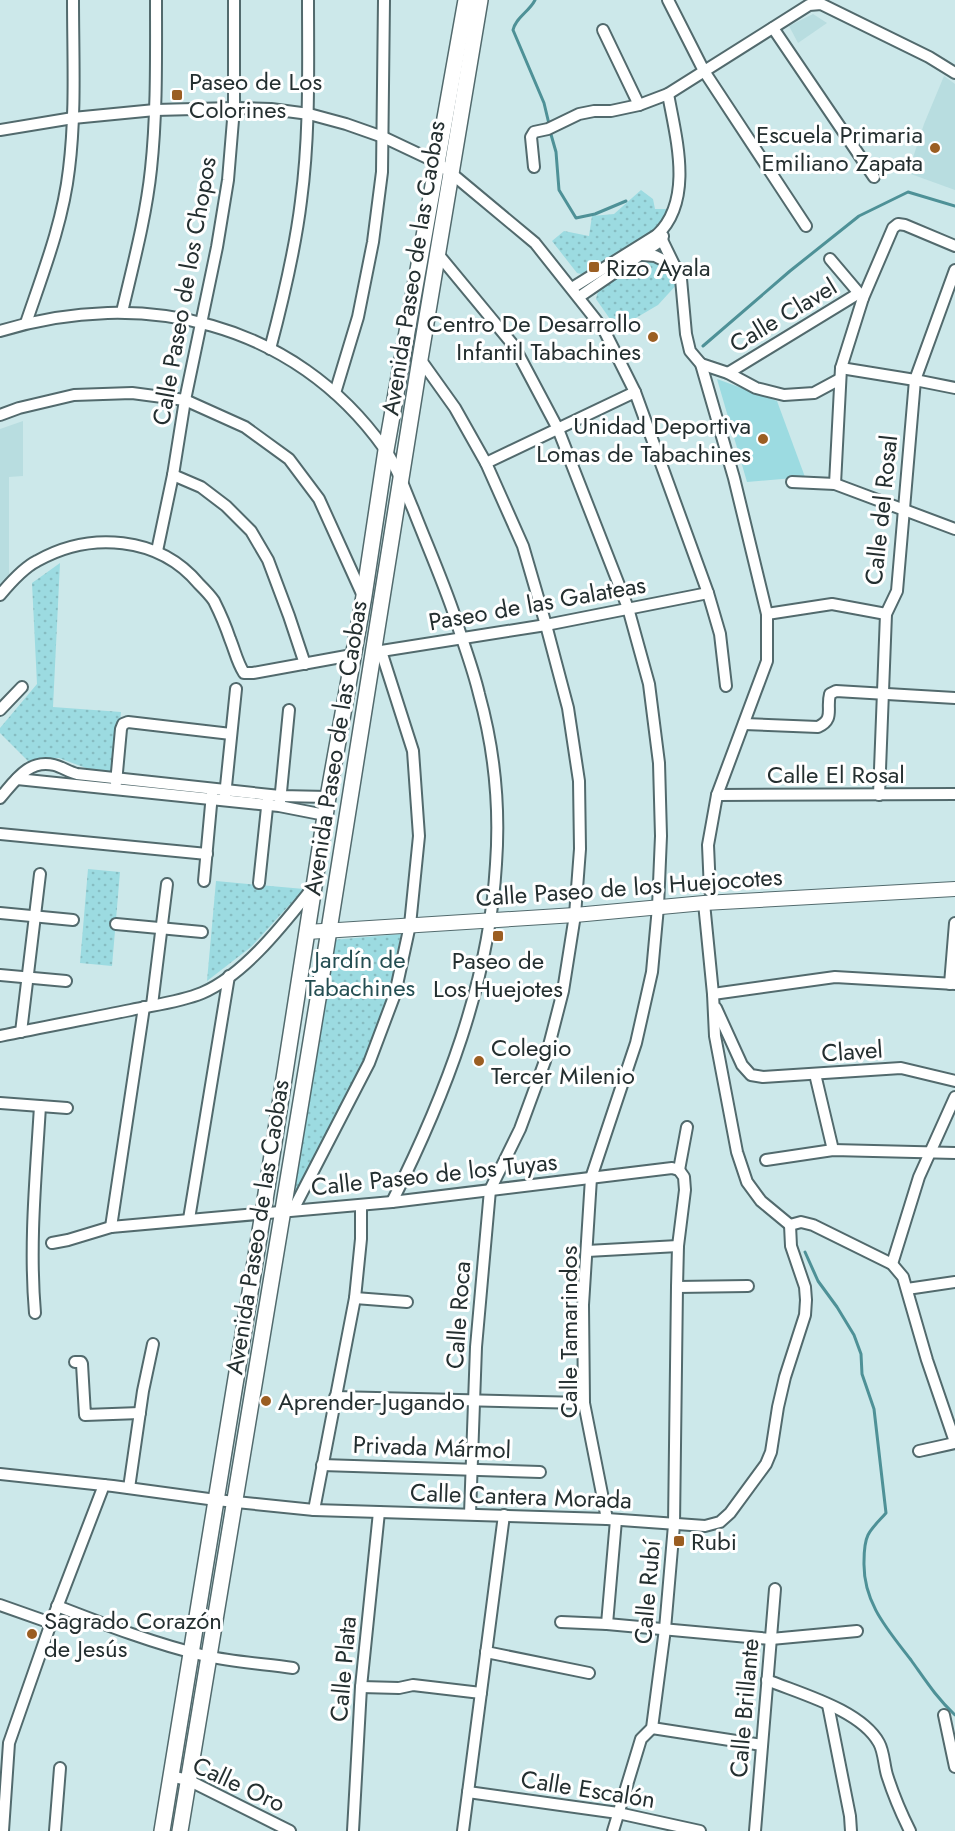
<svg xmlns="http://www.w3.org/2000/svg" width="955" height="1831" font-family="Jost,sans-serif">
<defs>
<pattern id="grass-dots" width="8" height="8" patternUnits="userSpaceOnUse" patternTransform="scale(1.5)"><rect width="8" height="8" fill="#9cdbe1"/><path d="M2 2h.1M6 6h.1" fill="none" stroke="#86bcc1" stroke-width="1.8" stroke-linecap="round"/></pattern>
</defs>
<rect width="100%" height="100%" fill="#cce8ea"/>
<g fill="#b8dde0">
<path d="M813,14L827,23L798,43L789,26Z"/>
<path d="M944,76L955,84V190L908,173L924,124Z"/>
<path d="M23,421V476L9,477V576L0,586V429Z"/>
</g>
<g fill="url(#grass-dots)">
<path d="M641,190L653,199L655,209H669L662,226L585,275L577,273L552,241L564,231L589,236L592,216L614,214Z"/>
<path d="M653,261L672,270L679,282L658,305L617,329L596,299L598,291L640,262Z"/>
<path d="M60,563L53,707L121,712L115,773L94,771L59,758L44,759L30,763L0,733V728L37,684L32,583Z"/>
<path d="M88,869L120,872L112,966L80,963Z"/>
<path d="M216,881L304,889L251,947L207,981Z"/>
<path d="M401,934L389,992L366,1061L296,1199L288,1200L332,940Z"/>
</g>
<path fill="#9cdbe1" d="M717,379L777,401L805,477L747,482Z"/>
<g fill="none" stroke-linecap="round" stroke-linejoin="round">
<g stroke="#4e9197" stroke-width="3">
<path d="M535,0C529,12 516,17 513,30L544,103L549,124"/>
<path d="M550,131L556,152L559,190L576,218L595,214L626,201"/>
<path d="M703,346L790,271L859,216L908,192L955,206"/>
<path d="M805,1252L818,1281L837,1307L854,1335L861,1354L862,1374L874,1409L886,1513C880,1520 872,1527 868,1535C864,1543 864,1553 864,1562C863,1603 888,1630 911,1660C926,1681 936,1697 955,1715"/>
</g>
<defs>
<g id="minor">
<path d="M668,0L704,71L806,226"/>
<path d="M773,28L874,177"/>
<path d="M603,30L639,105"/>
<path d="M0,130L73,118L155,110L234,108L271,109L309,114L346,124L383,137L438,163L451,173L535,243L604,330L635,392L708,593L720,634L726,686"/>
<path d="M534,167L531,137L534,132L548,129L579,114L594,111H611L639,105L668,94L809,5L821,4L929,57L955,73"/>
<path d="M657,235L662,240L681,279L686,334L690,351L701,364L734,478L767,614V661L717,795L708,845L710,891"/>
<path d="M438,254L514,346L558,429L628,608L649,684L659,763L661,836L658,907L652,972L636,1043L591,1178L583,1305L584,1403L607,1519"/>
<path d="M642,255L655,256L675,266"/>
<path d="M830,259L863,298"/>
<path d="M572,288L657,235C694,200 676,138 668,94"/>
<path d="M579,297L662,240L663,236"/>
<path d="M122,312C133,265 146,217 151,169C157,113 156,56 156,0"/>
<path d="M26,323C43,273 63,222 69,169C76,113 73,56 73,0"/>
<path d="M0,331C143,287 294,322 384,448C397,466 404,488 413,509C427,545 443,581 455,617C463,643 473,668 479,694C494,748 500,808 496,864C489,984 445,1096 392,1202"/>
<path d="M270,349C283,300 295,251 301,201C310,134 308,67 308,0"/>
<path d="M420,359L455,408L486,463L523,546L546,625L568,708L579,781L580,849L575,915L563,991L545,1061L520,1129L490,1190L476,1347L470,1514"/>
<path d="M701,364L728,373L756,388L784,395L814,393L840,379"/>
<path d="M841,368L915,380L955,388"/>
<path d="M728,373L859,293"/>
<path d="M335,393L358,317L373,242L382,172L384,0"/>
<path d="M0,415L19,408L74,395L132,393L185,400L245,427L289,459L319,499L363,596"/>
<path d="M486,463L635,392"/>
<path d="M173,475L201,487L226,506L251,531L268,560L289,616L305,664"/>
<path d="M792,482L835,484L955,529"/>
<path d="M835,484L841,368L863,298L893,228L898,224L905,225L955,246"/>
<path d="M157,551L173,475L185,400L217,247L228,180L234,108V0"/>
<path d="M0,595C10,583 23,568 37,561C90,531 159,536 199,584C204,589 210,595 214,601C220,613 226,627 230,639C235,651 237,662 244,673H253L352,655"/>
<path d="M767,614L832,604L886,614"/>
<path d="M375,652L546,625L708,593"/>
<path d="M0,710L22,687"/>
<path d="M744,724L818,727C835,719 826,709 830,694L836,691L955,698"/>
<path d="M17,779L279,806L325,815"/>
<path d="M116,783L121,729L123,724L128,722L231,734"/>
<path d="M717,795L955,794"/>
<path d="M879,795L886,614L897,591L915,380L955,270"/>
<path d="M225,796L236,689"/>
<path d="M0,798C15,781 28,759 54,765C62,767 69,772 77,774L280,796L328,797"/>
<path d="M280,802L289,710"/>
<path d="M0,834L207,854"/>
<path d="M204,881L212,794"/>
<path d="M259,883L268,798"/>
<path d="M704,903L713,994L715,1036L737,1152L747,1182L761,1201L790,1225"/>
<path d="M0,913L73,920"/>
<path d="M116,924L202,932"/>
<path d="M0,975L66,981"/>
<path d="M950,984L955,923"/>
<path d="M713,994L835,977L955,984"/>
<path d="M152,1005L167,884"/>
<path d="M716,1008L742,1065L751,1075L763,1077L901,1068L955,1081"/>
<path d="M21,1032L40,874"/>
<path d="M0,1036C43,1027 87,1019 131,1010C154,1005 180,1002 202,993C246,974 285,922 314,886"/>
<path d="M815,1074L833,1150"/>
<path d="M0,1103L67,1108"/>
<path d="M766,1160L833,1150L955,1153"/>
<path d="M679,1170L687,1127"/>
<path d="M293,1210L369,1063L395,994L410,925L419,836L413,751L381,651"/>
<path d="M189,1219L229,976"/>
<path d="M790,1225L801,1222L813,1225L892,1264L903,1277L927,1360L955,1442"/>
<path d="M111,1227L144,1007"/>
<path d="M52,1243L68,1240L111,1227L392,1202L672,1168L679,1170"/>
<path d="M587,1251L678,1246"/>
<path d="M892,1264L919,1177L955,1097"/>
<path d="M677,1287L748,1286"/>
<path d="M907,1289L955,1282"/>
<path d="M355,1298L407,1302"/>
<path d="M35,1313C29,1244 36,1175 40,1106"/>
<path d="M75,1362H81L82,1364L85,1415L140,1413"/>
<path d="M335,1397L584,1403"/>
<path d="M919,1451L955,1443"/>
<path d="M322,1465L540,1472"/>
<path d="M0,1474L113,1486L216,1500L314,1510L607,1519L705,1526L720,1522L730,1513L766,1464L771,1452L778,1407L785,1377L805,1315L806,1300L805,1287L791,1246L790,1225"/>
<path d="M129,1488L143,1391L153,1344"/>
<path d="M314,1510L355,1298L361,1239V1205"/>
<path d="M0,1605L51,1623"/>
<path d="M57,1606C106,1625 155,1644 206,1656C234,1662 265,1664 293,1668"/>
<path d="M561,1622L607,1624L771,1639L857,1631"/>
<path d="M607,1624L616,1520"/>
<path d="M486,1652L589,1673"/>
<path d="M767,1680C801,1694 861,1710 879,1743C884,1752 884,1765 887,1775C893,1794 901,1813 910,1831"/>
<path d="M361,1687L399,1688L413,1685L481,1693"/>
<path d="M828,1705L850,1816L851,1831"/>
<path d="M944,1715L955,1767"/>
<path d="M652,1728L762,1745"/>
<path d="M170,1776L188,1780L290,1831"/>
<path d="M468,1792L618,1813L700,1831"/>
<path d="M3,1831L9,1743L51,1623L104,1485"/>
<path d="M55,1831L60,1768"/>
<path d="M353,1831L361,1687L379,1512"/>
<path d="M463,1831L504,1515"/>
<path d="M613,1831L641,1739L652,1728L665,1629L674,1525L677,1287L678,1246L685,1190L684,1177L679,1170"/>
<path d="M755,1831L775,1589"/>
</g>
<path id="tertiary" d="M307,932L575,915L704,903L955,889"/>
<g id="secondary">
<path d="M162,1831L263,1213L328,797L364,596L386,450L466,0"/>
<path d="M180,1831L318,999L420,359L480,0"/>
</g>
</defs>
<use href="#minor" stroke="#526a6d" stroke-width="14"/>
<use href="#tertiary" stroke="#526a6d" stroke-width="16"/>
<use href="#secondary" stroke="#526a6d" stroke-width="18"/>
<use href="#minor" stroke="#fff" stroke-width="10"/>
<use href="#tertiary" stroke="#fff" stroke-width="14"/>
<use href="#secondary" stroke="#fff" stroke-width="15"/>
</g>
<g fill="#9b5e22" stroke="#fff" stroke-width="2">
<rect x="171" y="89" width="12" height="12" rx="3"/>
<circle cx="935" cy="148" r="6"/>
<rect x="588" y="261" width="12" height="12" rx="3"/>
<circle cx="653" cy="337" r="6"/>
<circle cx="763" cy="439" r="6"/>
<rect x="492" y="930" width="12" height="12" rx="3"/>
<circle cx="479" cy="1061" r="6"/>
<circle cx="266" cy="1401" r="6"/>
<rect x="673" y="1535" width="12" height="12" rx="3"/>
<circle cx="32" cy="1634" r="6"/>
</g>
<g text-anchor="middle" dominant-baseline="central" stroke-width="6" stroke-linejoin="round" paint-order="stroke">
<g font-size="24" fill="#242f30" stroke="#fff" text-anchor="start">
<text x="189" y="81">Paseo de Los<tspan x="189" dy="28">Colorines</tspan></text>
<text x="923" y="134" text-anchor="end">Escuela Primaria<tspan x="923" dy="28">Emiliano Zapata</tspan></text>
<text x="606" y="267">Rizo Ayala</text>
<text x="641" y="323" text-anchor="end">Centro De Desarrollo<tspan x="641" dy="28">Infantil Tabachines</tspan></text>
<text x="751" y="425" text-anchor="end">Unidad Deportiva<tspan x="751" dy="28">Lomas de Tabachines</tspan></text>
<text x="498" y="960" text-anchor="middle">Paseo de<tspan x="498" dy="28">Los Huejotes</tspan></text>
<text x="491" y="1047">Colegio<tspan x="491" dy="28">Tercer Milenio</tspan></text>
<text x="278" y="1401">Aprender Jugando</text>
<text x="691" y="1541">Rubi</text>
<text x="44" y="1620">Sagrado Corazón<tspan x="44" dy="28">de Jesús</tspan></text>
</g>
<g font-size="24" fill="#242f30" stroke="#fff">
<text transform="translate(413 268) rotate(-81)">Avenida Paseo de las Caobas</text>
<text transform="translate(184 291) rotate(-80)">Calle Paseo de los Chopos</text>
<text transform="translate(783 315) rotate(-31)">Calle Clavel</text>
<text transform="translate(881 510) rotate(-84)">Calle del Rosal</text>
<text transform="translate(537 603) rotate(-10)">Paseo de las Galateas</text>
<text transform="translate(335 748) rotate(-81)">Avenida Paseo de las Caobas</text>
<text x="836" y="774">Calle El Rosal</text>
<text transform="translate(629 887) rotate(-4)">Calle Paseo de los Huejocotes</text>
<text transform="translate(852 1051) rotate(-4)">Clavel</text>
<text transform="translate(434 1174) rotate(-6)">Calle Paseo de los Tuyas</text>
<text transform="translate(257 1227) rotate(-81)">Avenida Paseo de las Caobas</text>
<text transform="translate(458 1315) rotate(-86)">Calle Roca</text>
<text transform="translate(568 1332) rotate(-90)">Calle Tamarindos</text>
<text transform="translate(432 1447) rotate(2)">Privada Mármol</text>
<text transform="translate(521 1496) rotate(2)">Calle Cantera Morada</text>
<text transform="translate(647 1592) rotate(-85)">Calle Rubí</text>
<text transform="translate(343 1669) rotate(-85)">Calle Plata</text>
<text transform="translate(744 1708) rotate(-85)">Calle Brillante</text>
<text transform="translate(239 1784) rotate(25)">Calle Oro</text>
<text transform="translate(588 1789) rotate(9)">Calle Escalón</text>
</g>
<g font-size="24" fill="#244e52" stroke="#fff">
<text x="360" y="959">Jardín de<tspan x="360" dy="28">Tabachines</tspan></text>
</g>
</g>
</svg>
